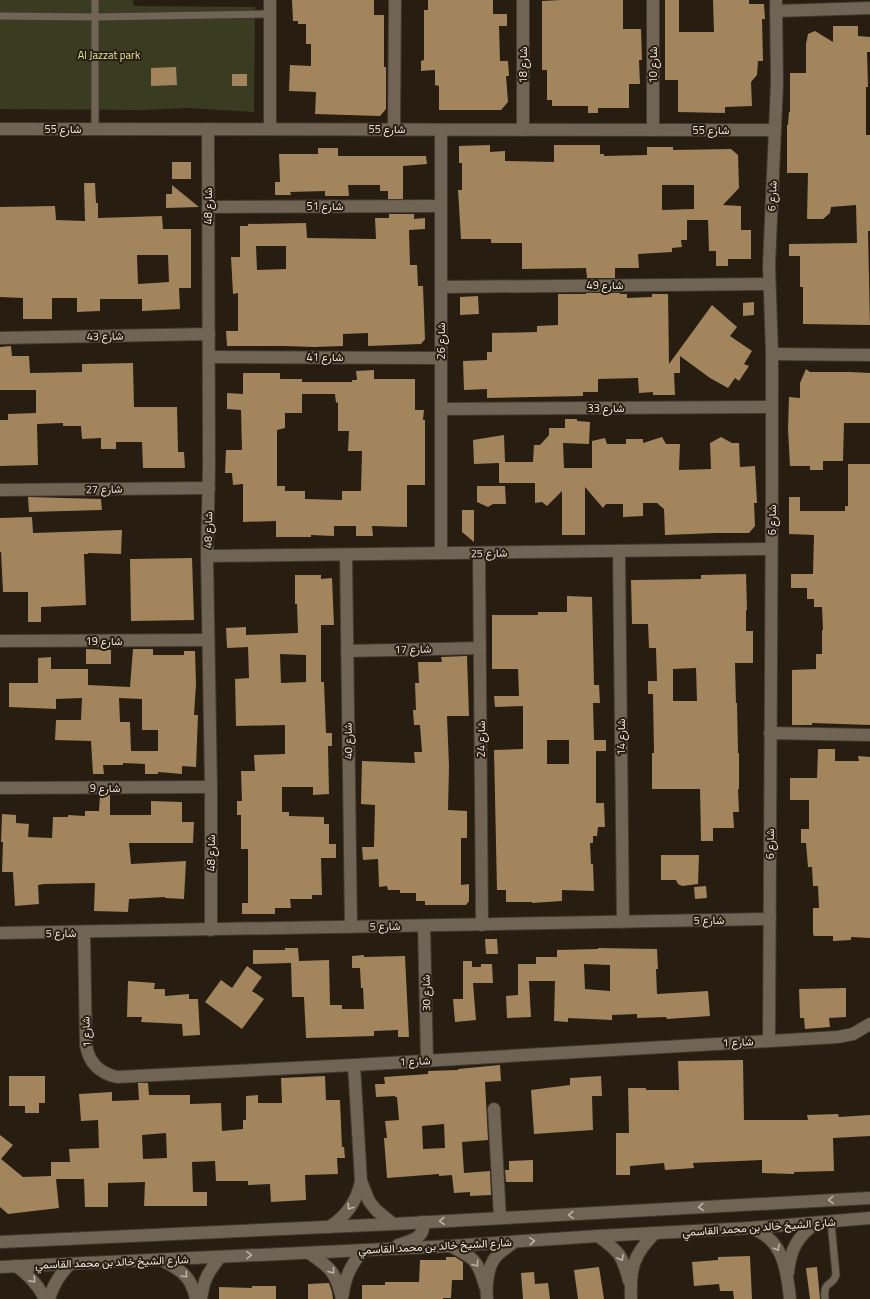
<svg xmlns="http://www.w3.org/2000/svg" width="870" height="1299" font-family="'Titillium Web',Vazirmatn,sans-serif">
<rect width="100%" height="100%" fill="#271d10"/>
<path fill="#3a3c21" d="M0,0H133L134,6L255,7L254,112L188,108L142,110L0,109Z"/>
<g fill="#a2855d" fill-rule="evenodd">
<path d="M292,0H374V15H384V67H386V109L380,116L315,114L316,92L289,91L290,65L311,66V44H306V24H298V21H293Z"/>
<path d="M428,0H493V14H507V26H499L500,61H508L509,76H506L508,102L501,110H439V86L435,85V70L421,71V61L424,60V10H428Z"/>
<path d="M561,0H623V29H641L642,60H639L640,84H629V108H598V113H588V106H552V100H547V70H542V1Z"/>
<path d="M665,0H679V32H714L713,0H749V4H764L765,19H762L763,61H758L757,75L751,82L752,106L725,107V113L678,112V80H665Z"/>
<path d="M833,26H858V36L870,37V52H867L868,87H866V135H870V231H868L870,325L803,324V287H800V256H789V244L857,243L856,205L831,207L830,213L823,219H807L808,173H787V125H788L789,112H790V73H806V44L808,34L815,31L833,42Z"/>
<path d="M176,67L177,85L151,86V68Z"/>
<rect x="232" y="74" width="15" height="12"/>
<path d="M490,145V152L505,151V161L554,162V145H600V154H604V156L647,155V147H673V150L731,149L738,155L739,188L723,205L741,206V230H751V259H728V266H716V251H709L708,220H687V240H681L682,247L672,248V252L638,254L639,268H615V278H587L586,268L522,269V243H491V239H461L458,190H462V163H459V146ZM662,185H694V209L662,210Z"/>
<path d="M318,148H338V156H426L427,164L403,166V199H388V191H380V185H348L349,196H325V191L290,192L291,195H275V182H280L279,154H318Z"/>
<rect x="172" y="162" width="19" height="17"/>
<path d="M84,183H95L96,203H98V218L162,216L163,229H191V288H179L180,309L142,311V299H100V311L77,312V298H52V319H23V298L0,297V207L55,206L56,220L85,221ZM137,255H168L169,282L138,284Z"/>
<path d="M172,185L199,207L166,208V194H172Z"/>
<path d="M389,214H414V219L425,218V229L409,230L410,265H417L418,286H423L425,339L421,344L368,346V333L343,334V346L314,347L284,346H227L226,331H238V293L233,294L231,257H240V226H248V224L306,223L307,238L376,239L375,218H389ZM256,246H286V269L257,270Z"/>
<path d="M586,293H620V294H627V298L652,297V294H668L669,364L712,305L737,327L730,336L752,351L744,364L749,366L739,381L735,378L728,388L710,378L680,356V373H674L675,395H653V392L639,393L638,378L598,379V392H583V396L487,398V389L464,390L463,361L487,360V352H492V333L537,332V326L558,325V294H586Z"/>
<path d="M478,296L479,314L460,315V297Z"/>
<path d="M754,302V315L743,316V303Z"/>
<path d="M11,346L12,356H29L30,373L82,372V364L133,363L134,407H177L178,452H184L185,468H143L142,442H116V449H101V438L82,439L81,426H63V423L37,424L38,465L0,466V420H8V414L36,413V390H0V347Z"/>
<path d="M806,369L810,372H850L870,373V423H844L843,461H823V470H810V466H790L788,429L789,397L800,398V383Z"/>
<path d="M374,370V379H415V410H424L423,420H425V485H407V527L372,526L373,536H356V526H334V536L311,535V537H276V521L243,522V484L233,485L232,473H225L226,450H242L241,410L227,409V393L243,394V373H280V379H302V382H352V380H357L356,371ZM302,394H335L336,403L338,402V431H349L348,451H362L361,491H342V500L305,499V491H285V486H277V430L285,428V413H302Z"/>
<path d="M565,419H577V421L590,422L589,444L563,443L564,468H592V441L605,438L607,444H626V439H643V443L662,437L666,444H680L679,470L711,469L710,443L721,437L732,443H739L740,467L755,466L757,503H754L755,526L749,533H715L665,535L664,509L657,503H643V516L623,517V504H606L603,508L585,487V535H562V491L547,506L542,502L535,503V483H499V463L474,464L473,440L504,435L505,462H533L534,445H540L549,435V428H565Z"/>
<path d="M848,464H870V725L812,723V725H792V670L816,669V654H822V630H823L822,607H814V599H807V588H791V574H813L814,535L789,534V497H800V511H845V506H848Z"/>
<path d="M477,486H505L506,504H493L488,507L477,502Z"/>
<path d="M28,497L101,499L102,510L29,512Z"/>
<path d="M462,510H474V542L462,532Z"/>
<path d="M32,517L33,533L122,530L121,554L88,553V554H84L86,605L41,607V622H28V592H3L1,552H0V518Z"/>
<path d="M192,558L194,620L131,621L130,559Z"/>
<path d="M746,574L747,610H746V631H753V663H735L736,703H737L738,753H739V789H738L739,812H733L734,828H713V841H701L700,789H652V753H654L653,694H648V681H657L656,648H649L648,624H632L631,580L701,579V575ZM696,668L697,701H673V669Z"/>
<path d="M295,575H321V579L332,578L334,625H321V682H324L326,733H332V746H328L329,794L313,795V787H282V812H289V816L324,817V824H329V844H336V858H321L322,895H312V899H290L291,908H275V914H242V903H248V849H241V815H237V801H242L241,771H255L254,755L285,754V725L236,726L235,679L249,678L248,647L227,648L226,628L246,627V635L298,633L297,604H295ZM280,654L306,655V682L281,683Z"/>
<path d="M567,596L592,597L594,685H599L600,703H593L594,740H606V751H596V803H604L605,827H598L597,836H593V843H590L591,864H593L594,891L562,890V901L532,903V902H506V890H497L494,750L523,749V706L495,707L494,696H519L518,669H492V615H538V612H567ZM547,740H569V764H547Z"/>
<path d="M86,649L111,650V664H86Z"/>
<path d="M133,649H153V655H184V651H195L196,684L194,715H198L196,767L182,766V774L158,772V774H145V764L123,763V765H103L104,774H93L91,741L55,740L56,720H81L82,698L56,699V709L9,707V683H38V658L51,657V669H88V685L130,687ZM119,698L142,699V730H158V751H131L130,722H120Z"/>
<path d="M467,656L469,716H447L449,766L448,810L467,811V838H461V885L469,884V901L466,905H425V901H416V893H400V890H388L387,886L379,887L378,859L363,860L362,847H374L375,805L361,804L362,761L415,763L414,752H422L420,725H414L413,710H416L415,683H419L418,662H442L441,657Z"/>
<path d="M818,749H835V761H859L858,756L870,757V938L851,937V940L833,941V936H814L813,934V908H819L818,886H813L812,867H808L806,843H801V829H809V800H790V778H817Z"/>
<path d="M100,795H110V815H151V801L182,802V822H194L193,843H129L131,864L186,861L184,899L165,898V897L129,899L128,912L94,911L95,883L44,884L38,885L39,904L15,906L13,872H2L3,842H1L2,814L16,815V823L29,824L28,837L52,838L53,817H68V815L85,816V811H99Z"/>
<path d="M661,855H699L698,884L682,886L678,884L676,880H661Z"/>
<path d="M706,886L707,898L695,899L694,887Z"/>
<path d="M485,939H497L498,954H486Z"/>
<path d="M285,948H298L299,961L329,960L330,1005H342V1009H364L363,988H361L360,968H352V956L364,955V957L405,956L409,1037H398V1030L374,1031V1036L306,1038L304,997H292L291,963L253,964V950H285Z"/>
<path d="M598,948L657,949L658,969H656L657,994L708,991L710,1016L667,1019L666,1017L637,1018V1014L612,1015V1020L568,1018V1022L554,1021L555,981H529L531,1017L507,1018L506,996L518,995V964H536V957H557V950L598,949ZM584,964L610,965V991L585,989Z"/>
<path d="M463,961H472V967H481V964H492L493,983H473L476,1020L455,1022L453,999H463Z"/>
<path d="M247,966L262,977L252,991L264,999L242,1029L205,1002L221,980L232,988Z"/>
<path d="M128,981L155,983L154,989H165V996L189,994V999H198L200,1035L183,1036L182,1024L141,1022L142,1017H127Z"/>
<path d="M846,988V1017L829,1018L830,1027L805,1029L804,1018H800L799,989Z"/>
<path d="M743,1060L744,1120H808L807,1115L838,1114L839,1117L870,1115V1136L833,1138L834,1171L794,1172V1174L762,1173V1160L693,1163L694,1168L665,1170L664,1163L630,1166V1175H616V1133H629L628,1088H646V1090H679L678,1061Z"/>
<path d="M500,1065L501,1081L485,1082L488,1140L462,1142L464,1173L490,1171L491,1195L470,1196V1192L454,1193L452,1175L439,1176V1174L387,1178L384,1138H387L385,1121L399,1120L397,1097H395V1096L376,1097L375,1084H385L384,1077L428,1074V1071L458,1070V1069ZM444,1124L445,1148L423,1149L422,1126Z"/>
<path d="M9,1076H45V1103H39V1113H25V1106H9Z"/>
<path d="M325,1076L326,1100H340L342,1147H344L345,1158H337L338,1174L305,1175L306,1200L271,1202L270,1184L248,1185V1181H216L215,1161L192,1162L193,1192H207V1206H144L145,1182L108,1183V1207H85L84,1179H56L59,1208L8,1214L0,1207V1135L13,1145L1,1159L23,1177L51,1176V1162H70L69,1149L99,1148L98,1120L81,1121L79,1094L112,1092V1101L139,1100L138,1083H148L149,1095H190V1104L221,1103L222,1131L243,1129V1120H246V1096L258,1095V1103H282L281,1078ZM166,1133L167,1158L143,1159L142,1135Z"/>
<path d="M601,1076L602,1096H592L593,1130L534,1134L531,1090L570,1085V1078Z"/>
<path d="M533,1160V1182H506L505,1170H509V1161Z"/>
<path d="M750,1256L752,1299H734L733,1291H720L719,1284L694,1286L692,1262L718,1260V1257Z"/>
<path d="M446,1257H455L463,1262V1280H452L451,1298H443V1299H362V1285H385V1282H419L420,1260H446Z"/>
<path d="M599,1267L604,1299H578L574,1270Z"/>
<path d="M817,1267L820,1299H810L806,1268Z"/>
<path d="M534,1272L535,1284L548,1283L550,1299H523L521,1273Z"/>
<path d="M329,1283L332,1292L333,1299H308V1284Z"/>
<path d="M252,1286H276V1299H219V1287L252,1288Z"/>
</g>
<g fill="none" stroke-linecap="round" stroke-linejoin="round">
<defs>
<g id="lane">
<path d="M95,0V129"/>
<path d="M0,16L95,17L270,14"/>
<path d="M825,1299C823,1279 832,1288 836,1275L831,1222"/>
</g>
<g id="street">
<path d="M523,0V130"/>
<path d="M653,0V130"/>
<path d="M776,11L870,8"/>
<path d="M0,129L775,130"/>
<path d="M208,129L209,466L207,556L211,787V930"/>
<path d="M270,129V0"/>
<path d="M394,129L395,0"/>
<path d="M208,207L441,206"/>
<path d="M441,287L769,284"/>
<path d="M0,338L209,334"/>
<path d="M772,354L870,355"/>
<path d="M209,357L440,358"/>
<path d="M441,409L771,407"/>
<path d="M0,490L209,488"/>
<path d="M619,551L623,922"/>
<path d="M441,553V130"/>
<path d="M479,553L482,925"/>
<path d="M346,555L351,927"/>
<path d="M207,556L771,549"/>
<path d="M0,641L208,640"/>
<path d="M347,651L480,648"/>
<path d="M770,733L870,735"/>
<path d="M0,788L211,787"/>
<path d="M424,926L427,1060"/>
<path d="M84,932L86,1045C89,1063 99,1073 117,1077L354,1065L838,1037L853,1034L870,1024"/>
<path d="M0,933L770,919"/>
<path d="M769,1041L772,480V354L769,265L777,83L776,0"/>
<path d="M354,1065L361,1181L369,1201L376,1210L393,1224"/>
<path d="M494,1109L500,1218"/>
<path d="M329,1227C347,1216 357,1201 361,1181"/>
<path d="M750,1228C783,1238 787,1269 790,1299"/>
<path d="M598,1236C620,1252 622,1255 629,1281"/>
<path d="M450,1246C474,1258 478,1260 485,1286"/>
<path d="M309,1253C331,1268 336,1272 342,1299"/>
<path d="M162,1260C182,1271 191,1276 196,1299"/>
<path d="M16,1266C29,1275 38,1284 45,1299"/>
<path d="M788,1273C790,1250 797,1237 816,1223"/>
<path d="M343,1294C345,1276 352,1264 363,1250"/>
<path d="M49,1299C53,1285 60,1274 70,1264"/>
<path d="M201,1299C204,1278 208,1273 220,1257"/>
<path d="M487,1299C486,1288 487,1271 493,1261C497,1253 507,1248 514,1242"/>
<path d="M631,1299C630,1268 633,1255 655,1233"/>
</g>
<g id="secondary">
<path d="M0,1242L393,1224L870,1198"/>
<path d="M398,1245C409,1241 427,1238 422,1222"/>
<path d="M0,1267L450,1246L598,1236L750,1228L870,1218"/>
</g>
</defs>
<use href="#lane" stroke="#403831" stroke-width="9"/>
<use href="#street" stroke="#403831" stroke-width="14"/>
<use href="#secondary" stroke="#403831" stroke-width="14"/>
<use href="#lane" stroke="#706455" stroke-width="7"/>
<use href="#street" stroke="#706455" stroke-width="12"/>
<use href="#secondary" stroke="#706455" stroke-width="12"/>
</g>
<defs><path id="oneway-chevron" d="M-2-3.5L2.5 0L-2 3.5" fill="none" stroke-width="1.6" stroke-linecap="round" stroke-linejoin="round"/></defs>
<g stroke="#bcb3a8">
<use href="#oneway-chevron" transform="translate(831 1200) rotate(177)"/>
<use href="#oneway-chevron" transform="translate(350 1207) rotate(124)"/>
<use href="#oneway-chevron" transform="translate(701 1207) rotate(177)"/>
<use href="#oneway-chevron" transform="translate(571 1215) rotate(177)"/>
<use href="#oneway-chevron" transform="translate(442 1221) rotate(177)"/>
<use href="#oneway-chevron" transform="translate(532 1241) rotate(-4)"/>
<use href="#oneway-chevron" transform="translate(777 1248) rotate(60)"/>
<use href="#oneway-chevron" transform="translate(249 1255) rotate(-3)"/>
<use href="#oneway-chevron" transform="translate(621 1258) rotate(60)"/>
<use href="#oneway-chevron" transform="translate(476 1264) rotate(54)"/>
<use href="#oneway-chevron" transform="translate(332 1271) rotate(52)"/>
<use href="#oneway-chevron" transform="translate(185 1275) rotate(47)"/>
<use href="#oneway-chevron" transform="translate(33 1280) rotate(48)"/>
</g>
<g text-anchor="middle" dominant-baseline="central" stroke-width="4" stroke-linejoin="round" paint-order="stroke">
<g font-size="11" fill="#e1e89e" stroke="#271d10">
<text x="109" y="55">Al Jazzat park</text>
</g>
<g font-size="11" fill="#eee7df" stroke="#271d10">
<text transform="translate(523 65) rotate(-90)">شارع 18</text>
<text transform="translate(653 65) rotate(-90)">شارع 10</text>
<text x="63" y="129">شارع 55</text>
<text x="387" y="129">شارع 55</text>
<text x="711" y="130">شارع 55</text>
<text transform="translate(772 196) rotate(-87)">شارع 6</text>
<text transform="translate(208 206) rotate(-90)">شارع 48</text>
<text x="325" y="206">شارع 51</text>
<text x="605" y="285">شارع 49</text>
<text transform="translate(105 336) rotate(-1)">شارع 43</text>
<text transform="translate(441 341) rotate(-90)">شارع 26</text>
<text x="325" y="357">شارع 41</text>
<text x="606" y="408">شارع 33</text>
<text transform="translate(104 489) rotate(-1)">شارع 27</text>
<text transform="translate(772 520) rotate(-90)">شارع 6</text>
<text transform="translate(208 530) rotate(-89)">شارع 48</text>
<text transform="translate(489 553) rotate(-1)">شارع 25</text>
<text x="104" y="641">شارع 19</text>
<text transform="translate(413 649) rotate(-1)">شارع 17</text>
<text transform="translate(621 737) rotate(-90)">شارع 14</text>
<text transform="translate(481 739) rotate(-90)">شارع 24</text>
<text transform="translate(348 741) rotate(-91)">شارع 40</text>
<text x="105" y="788">شارع 9</text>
<text transform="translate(770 844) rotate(-90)">شارع 6</text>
<text transform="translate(211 853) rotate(-90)">شارع 48</text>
<text transform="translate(709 920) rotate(-1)">شارع 5</text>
<text transform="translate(385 926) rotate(-1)">شارع 5</text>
<text transform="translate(61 933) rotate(-1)">شارع 5</text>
<text transform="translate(426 993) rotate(-91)">شارع 30</text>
<text transform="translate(86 1032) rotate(-93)">شارع 1</text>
<text transform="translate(738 1042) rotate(-3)">شارع 1</text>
<text transform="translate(415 1061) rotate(-3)">شارع 1</text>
<text transform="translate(759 1227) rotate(-4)">شارع الشيخ خالد بن محمد القاسمي</text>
<text transform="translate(435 1246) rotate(-3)">شارع الشيخ خالد بن محمد القاسمي</text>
<text transform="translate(112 1262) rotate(-2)">شارع الشيخ خالد بن محمد القاسمي</text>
</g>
</g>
</svg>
